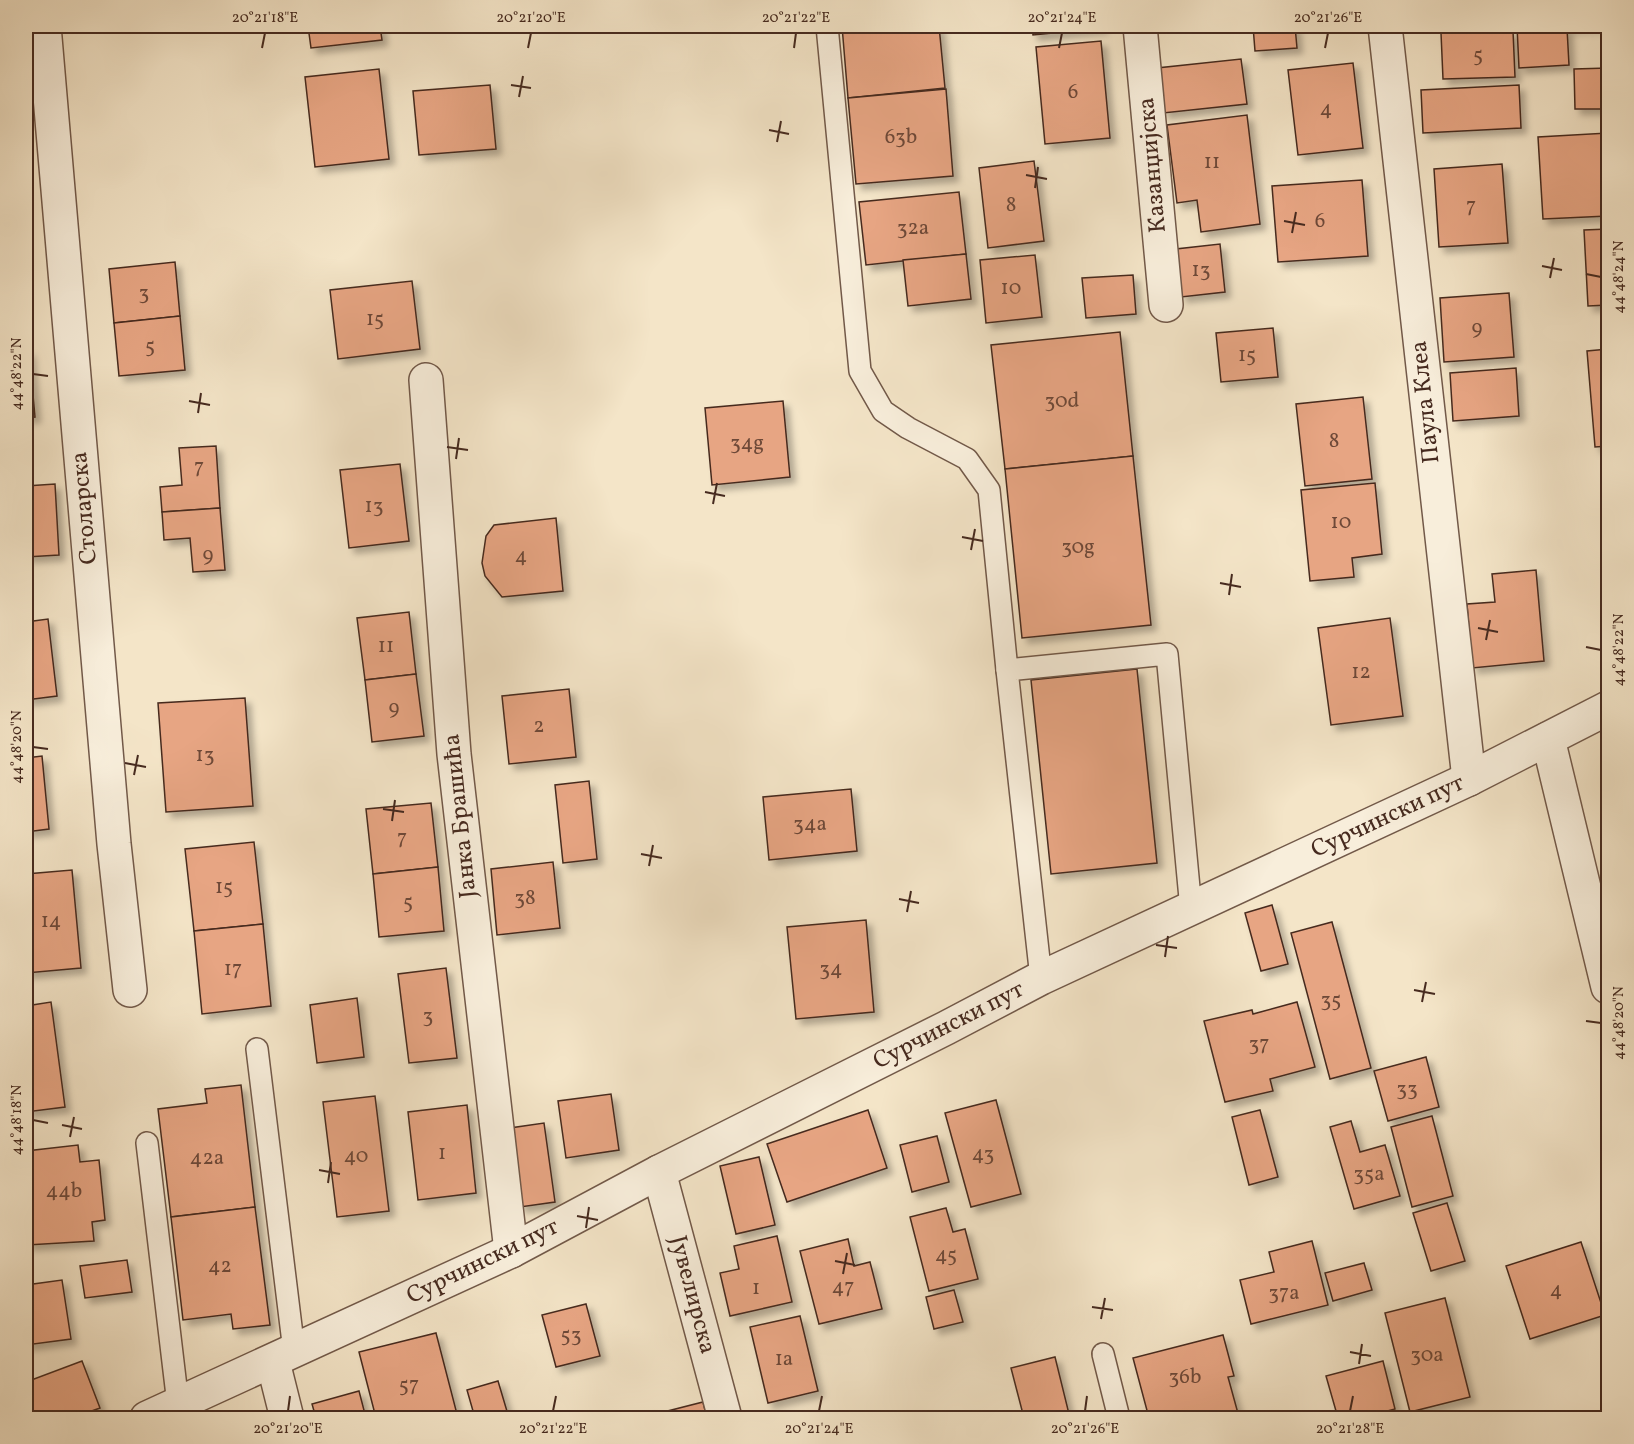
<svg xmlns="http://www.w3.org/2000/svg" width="1634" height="1444" font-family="Vollkorn,serif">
<defs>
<filter id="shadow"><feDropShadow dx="5.5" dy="5.5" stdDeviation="3" flood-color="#0004"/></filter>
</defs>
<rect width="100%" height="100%" fill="#f4e5c8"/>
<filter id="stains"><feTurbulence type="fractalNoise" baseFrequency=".00333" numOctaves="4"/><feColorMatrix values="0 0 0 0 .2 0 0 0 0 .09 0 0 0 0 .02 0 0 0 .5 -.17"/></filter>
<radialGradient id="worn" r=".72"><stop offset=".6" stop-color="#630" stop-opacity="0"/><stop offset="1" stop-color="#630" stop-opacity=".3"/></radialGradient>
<g fill="#e7a583" stroke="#462a1f" stroke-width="1.5" filter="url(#shadow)">
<path d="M308,26H380L382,40L311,48Z"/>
<path d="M842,26H939L945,88L848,98Z"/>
<path d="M1032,26H1102L1103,28L1033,35Z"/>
<path d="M1253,26H1295L1297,48L1255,51Z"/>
<path d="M1451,26H1501V29L1451,31Z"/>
<path d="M1517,26H1608L1567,28L1569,65L1519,68Z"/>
<path d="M1513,31L1515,77L1443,79L1441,33Z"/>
<path d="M1101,41L1110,138L1045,144L1036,47Z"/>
<path d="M1241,59L1247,104L1163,113L1157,68Z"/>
<path d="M1353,63L1363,148L1298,155L1288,70Z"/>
<path d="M1608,68V109H1575L1574,69Z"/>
<path d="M379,69L389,159L315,167L305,77Z"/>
<path d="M490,85L496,149L419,155L413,91Z"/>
<path d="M1519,85L1521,128L1423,133L1421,90Z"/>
<path d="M946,89L953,176L856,184L848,98Z"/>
<path d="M1247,115L1260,224L1201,232L1197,200L1177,203L1167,125Z"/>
<path d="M1608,133V216L1543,219L1538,137Z"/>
<path d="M1034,161L1044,241L988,248L979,168Z"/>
<path d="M1502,164L1508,243L1439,247L1434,169Z"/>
<path d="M1362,180L1368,256L1278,262L1272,186Z"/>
<path d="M959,192L966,254L866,265L859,202Z"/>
<path d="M1608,229V305L1588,306L1584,230Z"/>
<path d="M1220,244L1225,292L1181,297L1176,249Z"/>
<path d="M966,254L971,299L908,306L903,260Z"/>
<path d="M1035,255L1042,317L986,323L980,260Z"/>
<path d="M175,262L180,316L114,323L109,269Z"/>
<path d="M1133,275L1136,314L1086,318L1082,278Z"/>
<path d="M412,281L420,349L338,359L330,290Z"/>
<path d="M1509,293L1514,357L1444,362L1440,298Z"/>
<path d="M180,316L185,370L119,376L114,323Z"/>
<path d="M1273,328L1278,377L1221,382L1216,333Z"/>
<path d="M1120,332L1133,456L1005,469L991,345Z"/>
<path d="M1608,349V446L1595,447L1587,351Z"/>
<path d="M26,351H29L35,417L26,418Z"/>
<path d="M1516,368L1519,416L1453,421L1450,373Z"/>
<path d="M1363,397L1372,479L1305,486L1296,404Z"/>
<path d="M783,401L790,477L712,485L705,408Z"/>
<path d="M216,446L220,508L162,512L160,487L182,485L179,448Z"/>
<path d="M1133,456L1151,625L1022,638L1005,469Z"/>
<path d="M400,464L409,541L349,548L340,470Z"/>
<path d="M1375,483L1382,554L1352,558L1354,577L1310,581L1301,490Z"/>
<path d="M55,484L59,555L26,557V486Z"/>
<path d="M220,508L225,570L193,572L190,538L164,540L162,512Z"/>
<path d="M556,518L563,591L502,597L485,576L482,563L486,536L494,525Z"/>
<path d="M1536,570L1544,661L1472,668L1467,604L1495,602L1492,574Z"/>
<path d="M409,612L416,674L365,680L357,618Z"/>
<path d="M1390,618L1403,716L1331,725L1318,628Z"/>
<path d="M48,619L57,696L26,700V622Z"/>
<path d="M1137,669L1157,863L1051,874L1031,680Z"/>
<path d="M416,674L424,736L372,742L365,680Z"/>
<path d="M569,689L576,757L509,764L502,696Z"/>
<path d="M245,698L253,806L166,812L158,703Z"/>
<path d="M42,756L49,829L26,832V758Z"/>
<path d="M589,781L597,859L563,863L555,785Z"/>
<path d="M851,789L857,851L769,860L763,797Z"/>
<path d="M431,803L438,867L373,874L366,809Z"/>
<path d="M254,842L263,924L194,931L185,849Z"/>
<path d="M553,862L560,928L497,935L491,869Z"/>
<path d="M438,867L444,931L379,937L373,874Z"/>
<path d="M72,870L81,968L26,973V874Z"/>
<path d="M1272,905L1288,964L1261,971L1245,913Z"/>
<path d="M866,920L874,1012L796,1019L787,927Z"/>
<path d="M1332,922L1371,1068L1330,1079L1291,933Z"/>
<path d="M263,924L271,1006L202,1014L194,931Z"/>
<path d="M446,968L457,1058L409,1063L398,974Z"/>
<path d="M357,998L364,1057L317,1063L310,1005Z"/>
<path d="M51,1002L65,1107L26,1112V1006Z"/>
<path d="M1297,1002L1315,1067L1270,1079L1273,1091L1225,1102L1204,1021L1252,1010L1253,1014Z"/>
<path d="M1426,1057L1439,1107L1388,1121L1374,1071Z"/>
<path d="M241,1085L255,1207L171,1217L158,1109L207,1103L205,1089Z"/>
<path d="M611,1094L619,1150L566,1158L558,1101Z"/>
<path d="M375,1096L389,1211L337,1217L323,1102Z"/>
<path d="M996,1100L1021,1194L971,1207L945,1113Z"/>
<path d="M467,1105L476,1193L418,1200L408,1112Z"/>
<path d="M868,1110L887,1168L787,1202L767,1144Z"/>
<path d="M1260,1110L1278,1177L1249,1185L1232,1117Z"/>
<path d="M1432,1116L1453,1196L1412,1207L1391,1127Z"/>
<path d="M1351,1121L1360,1152L1385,1145L1400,1196L1354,1209L1330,1127Z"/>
<path d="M544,1123L555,1202L520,1207L510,1128Z"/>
<path d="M937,1136L949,1182L912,1192L900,1145Z"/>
<path d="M78,1145L80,1162L99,1160L105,1220L92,1222L94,1241L27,1245L26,1151Z"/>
<path d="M759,1157L775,1225L736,1234L720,1166Z"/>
<path d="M1447,1203L1465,1261L1431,1271L1413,1213Z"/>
<path d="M255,1207L270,1325L233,1329L231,1314L183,1320L171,1217Z"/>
<path d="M946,1208L953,1232L965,1229L978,1279L929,1291L910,1217Z"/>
<path d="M777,1236L792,1302L730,1316L720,1273L739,1269L734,1246Z"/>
<path d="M848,1239L854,1266L870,1262L882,1309L819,1324L800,1251Z"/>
<path d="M1312,1241L1328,1305L1251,1324L1240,1280L1274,1272L1269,1252Z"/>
<path d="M1581,1242L1605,1315L1530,1339L1506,1266Z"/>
<path d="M127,1260L132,1292L85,1298L80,1266Z"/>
<path d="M1364,1263L1372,1290L1333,1301L1325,1273Z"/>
<path d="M62,1280L71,1339L26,1345V1285Z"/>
<path d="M954,1290L963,1322L934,1329L926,1297Z"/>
<path d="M1445,1298L1470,1397L1410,1412L1385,1313Z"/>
<path d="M586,1304L600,1356L556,1367L542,1315Z"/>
<path d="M800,1316L818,1391L768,1403L750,1327Z"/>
<path d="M436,1333L458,1418H376L359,1352Z"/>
<path d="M1223,1335L1234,1376L1228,1377L1239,1417L1245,1415V1418H1149L1133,1358Z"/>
<path d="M1055,1357L1070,1418H1024L1011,1368Z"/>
<path d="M82,1361L100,1408L72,1418H26V1382Z"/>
<path d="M1383,1361L1395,1409L1361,1418H1338L1326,1376Z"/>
<path d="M498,1381L509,1418H475L467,1390Z"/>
<path d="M359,1391L366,1418H316L312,1404Z"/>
<path d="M703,1402L707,1418H640Z"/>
</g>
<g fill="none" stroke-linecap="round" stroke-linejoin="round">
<defs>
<g id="lane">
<path d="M827,26L860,371L883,411L908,428L967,459L989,490L1007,670"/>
<path d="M1041,978L1007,670L1167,654L1191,909"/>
<path d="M257,1049L294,1351"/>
<path d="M147,1143L178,1404"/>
<path d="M1103,1354L1119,1418"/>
</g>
<g id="street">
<path d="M44,26L114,844L130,990"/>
<path d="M1140,26L1166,305"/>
<path d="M1385,26L1469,779"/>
<path d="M426,380L454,754L511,1251"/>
<path d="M1548,739L1608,987"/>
<path d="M659,1172L725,1418"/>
<path d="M273,1362L287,1418"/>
<path d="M147,1418L511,1251L659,1172L946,1028L1041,978L1469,779L1608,708"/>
</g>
</defs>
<use href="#lane" stroke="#725949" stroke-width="24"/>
<use href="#street" stroke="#725949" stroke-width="36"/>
<use href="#lane" stroke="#f8eedb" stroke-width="21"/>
<use href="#street" stroke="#f8eedb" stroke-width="33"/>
</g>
<path fill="none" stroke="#462a1f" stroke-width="2" d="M262,48L265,33M528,48L531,33M794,48L796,33M1059,48L1062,33M1325,48L1328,33M511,85L531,88M519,97L523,76M769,130L789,134M777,142L781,121M1026,175L1047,179M1035,188L1038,167M1284,221L1305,225M1292,233L1296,212M1542,266L1562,270M1586,274L1601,277M1550,278L1554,258M33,374L48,376M189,401L210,405M198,413L201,393M447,447L468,450M456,459L459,438M705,492L725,496M713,504L717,483M962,537L983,541M971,550L975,529M1220,583L1241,587M1229,595L1232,574M1478,628L1498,632M1486,640L1490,620M1586,647L1601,650M33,747L48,749M125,763L146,767M134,775L138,755M383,809L404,812M392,821L395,800M641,854L662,858M649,866L653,845M899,899L919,903M907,912L911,891M1156,945L1177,948M1165,957L1168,936M1414,990L1435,994M1422,1002L1426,982M1586,1021L1601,1023M33,1120L48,1123M62,1125L82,1129M70,1137L74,1117M319,1170L340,1174M328,1183L331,1162M577,1216L598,1220M586,1228L589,1207M835,1261L855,1265M843,1274L847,1253M1092,1307L1113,1310M1101,1319L1105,1298M1350,1352L1371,1356M1359,1364L1362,1344M288,1411L290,1396M553,1411L556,1396M819,1411L822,1396M1085,1411L1087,1396M1350,1411L1353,1396"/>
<g text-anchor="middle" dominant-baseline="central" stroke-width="4.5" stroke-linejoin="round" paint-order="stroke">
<g font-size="21" fill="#6e4938">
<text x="1478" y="55">5</text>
<text x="1073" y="92">6</text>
<text x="1326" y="109">4</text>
<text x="901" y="137">63b</text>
<text x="1212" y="162">11</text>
<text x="1011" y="205">8</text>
<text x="1471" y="206">7</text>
<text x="1320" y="221">6</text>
<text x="913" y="228">32a</text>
<text x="1201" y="270">13</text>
<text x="1011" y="288">10</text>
<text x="144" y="293">3</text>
<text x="375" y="319">15</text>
<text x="1477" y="328">9</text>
<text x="150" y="346">5</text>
<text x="1247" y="355">15</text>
<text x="1062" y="401">30d</text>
<text x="1334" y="441">8</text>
<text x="747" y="443">34g</text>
<text x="199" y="467">7</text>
<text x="374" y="506">13</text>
<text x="1341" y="522">10</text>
<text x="1078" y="547">30g</text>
<text x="208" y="555">9</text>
<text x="521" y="556">4</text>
<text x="386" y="646">11</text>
<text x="1361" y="672">12</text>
<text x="394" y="708">9</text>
<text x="539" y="726">2</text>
<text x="205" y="755">13</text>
<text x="810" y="824">34a</text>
<text x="402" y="838">7</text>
<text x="224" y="887">15</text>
<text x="525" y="898">38</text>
<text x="408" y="902">5</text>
<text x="51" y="921">14</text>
<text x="233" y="969">17</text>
<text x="831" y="969">34</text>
<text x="1331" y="1000">35</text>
<text x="428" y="1016">3</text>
<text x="1259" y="1044">37</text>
<text x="1407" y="1089">33</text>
<text x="442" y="1153">1</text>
<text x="983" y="1154">43</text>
<text x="356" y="1156">40</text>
<text x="207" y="1158">42a</text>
<text x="1369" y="1174">35a</text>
<text x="64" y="1191">44b</text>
<text x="946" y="1255">45</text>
<text x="220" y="1266">42</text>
<text x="843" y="1287">47</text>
<text x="756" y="1288">1</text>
<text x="1556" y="1290">4</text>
<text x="1284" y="1293">37a</text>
<text x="571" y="1335">53</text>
<text x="1427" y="1355">30a</text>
<text x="784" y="1359">1a</text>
<text x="1185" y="1377">36b</text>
<text x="409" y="1385">57</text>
</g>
<g font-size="24" fill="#462a1f" stroke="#f8eedb">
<text transform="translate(1153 165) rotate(-95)">Казанџијска</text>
<text transform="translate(1426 402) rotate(-96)">Паула Клеа</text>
<text transform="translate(85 508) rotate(-95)">Столарска</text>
<text transform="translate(461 816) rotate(-96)">Јанка Брашића</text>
<text transform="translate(1388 817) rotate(-25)">Сурчински пут</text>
<text transform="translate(949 1026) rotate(-27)">Сурчински пут</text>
<text transform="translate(483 1262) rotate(-26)">Сурчински пут</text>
<text transform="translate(692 1295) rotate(75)">Јувелирска</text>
</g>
</g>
<rect width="1634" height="1444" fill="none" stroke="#f4e5c8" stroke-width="66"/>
<rect x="33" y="33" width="1568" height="1378" fill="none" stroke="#462a1f" stroke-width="2"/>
<g font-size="15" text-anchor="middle" fill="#462a1f">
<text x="265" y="22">20°21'18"E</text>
<text x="531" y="22">20°21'20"E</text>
<text x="796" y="22">20°21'22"E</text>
<text x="1062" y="22">20°21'24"E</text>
<text x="1328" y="22">20°21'26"E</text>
<text transform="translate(1618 277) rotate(-90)" y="5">44°48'24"N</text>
<text transform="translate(16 374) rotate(-90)" y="5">44°48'22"N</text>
<text transform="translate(1618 650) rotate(-90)" y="5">44°48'22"N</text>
<text transform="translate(16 747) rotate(-90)" y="5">44°48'20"N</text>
<text transform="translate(1618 1023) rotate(-90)" y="5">44°48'20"N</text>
<text transform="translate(16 1120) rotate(-90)" y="5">44°48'18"N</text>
<text x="288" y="1433">20°21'20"E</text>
<text x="553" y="1433">20°21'22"E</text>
<text x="819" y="1433">20°21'24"E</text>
<text x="1085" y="1433">20°21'26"E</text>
<text x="1350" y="1433">20°21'28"E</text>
</g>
<rect width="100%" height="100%" filter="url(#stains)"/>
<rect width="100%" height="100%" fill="url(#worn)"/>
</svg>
